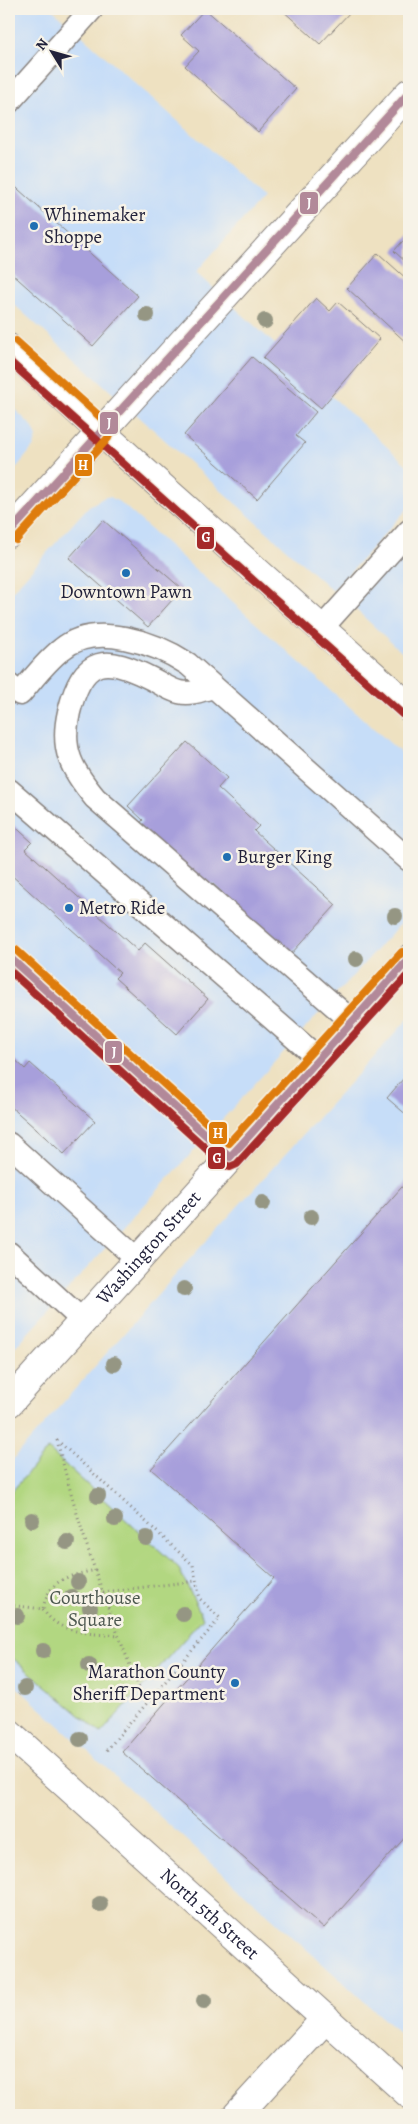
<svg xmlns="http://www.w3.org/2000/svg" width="418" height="2124" font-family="Alegreya,serif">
<rect width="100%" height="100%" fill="#f7f3e8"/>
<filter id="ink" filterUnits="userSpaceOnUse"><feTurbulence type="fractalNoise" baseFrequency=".02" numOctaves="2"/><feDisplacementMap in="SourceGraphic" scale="10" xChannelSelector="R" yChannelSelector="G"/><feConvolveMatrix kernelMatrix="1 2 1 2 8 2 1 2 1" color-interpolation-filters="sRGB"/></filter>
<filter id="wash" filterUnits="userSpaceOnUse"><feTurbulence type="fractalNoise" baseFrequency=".0096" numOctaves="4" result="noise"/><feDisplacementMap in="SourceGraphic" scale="20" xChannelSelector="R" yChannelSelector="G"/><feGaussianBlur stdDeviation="1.12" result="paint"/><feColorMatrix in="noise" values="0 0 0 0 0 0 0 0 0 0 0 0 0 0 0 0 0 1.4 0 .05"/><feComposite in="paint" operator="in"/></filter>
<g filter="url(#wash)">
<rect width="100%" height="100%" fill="#eee1c1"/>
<g fill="#c6ddf8">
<path d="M9,9H52L263,197L196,272L409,467V507L333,591L9,300Z"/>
<path d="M9,404L32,426L37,437L34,446L9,477Z"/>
<path d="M105,497H110L121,503L409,760V914L9,1354V595L89,506Z"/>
<path d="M409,541V659L352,606Z"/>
<path d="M409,1018V2042L9,1680V1464L179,1271Z"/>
</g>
<path fill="#b2d781" stroke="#6a7c5e" d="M48,1449L178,1567L203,1618L101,1733L9,1655V1495Z"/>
<g id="blocks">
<g fill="#a79fdb">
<path d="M205,9L296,89L258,132L185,66L199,51L181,35Z"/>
<path d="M281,9H351L352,10L320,44Z"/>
<path d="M9,181L138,296L93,346L9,271Z"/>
<path d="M409,234V265L394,251Z"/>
<path d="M378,253L409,281V345L347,288Z"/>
<path d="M316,298L330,311L338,302L380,339L321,408L263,358Z"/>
<path d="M252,357L316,412L296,436L305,443L257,499L184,435Z"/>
<path d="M103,520L182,589L148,627L69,558Z"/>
<path d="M409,558V569L404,565Z"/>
<path d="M187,742L227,778L218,788L259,826L254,831L336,905L290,955L212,883L207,888L138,826L143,820L128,806Z"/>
<path d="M9,821L32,842L25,849L138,951L145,943L208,999L177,1034L115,978L120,973L9,873Z"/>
<path d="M9,1054L25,1069L30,1063L95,1121L64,1154L9,1105Z"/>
<path d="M409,1072V1117L387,1098Z"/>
<path d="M409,1179V1833L324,1928L122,1752L274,1578L151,1469Z"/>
</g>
</g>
</g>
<g filter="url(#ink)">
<use href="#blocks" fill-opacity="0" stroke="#88827e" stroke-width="1"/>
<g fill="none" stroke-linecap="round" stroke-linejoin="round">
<defs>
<g id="lane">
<path d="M9,102L92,9"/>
<path d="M321,629L409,531"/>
<path d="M9,685L20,694C33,679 46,661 62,649C95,621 156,643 188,664L409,860"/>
<path d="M213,687C202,690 191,695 179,692C170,690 160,683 152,679C106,655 83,655 69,712C60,750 72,770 95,798L353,1022"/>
<path d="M9,790L319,1059"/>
<path d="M9,957L230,1157"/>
<path d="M9,1144L138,1260"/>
<path d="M9,1253L83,1321"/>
</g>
<g id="street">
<path d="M9,533L409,93"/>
<path d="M237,2115L326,2018"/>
</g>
<g id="secondary">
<path id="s1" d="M9,1403L409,959"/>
<path id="s2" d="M9,1733L409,2094"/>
</g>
<path id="primary" d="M9,348L144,471L409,707"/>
</defs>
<use href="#lane" stroke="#88827e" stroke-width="25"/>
<use href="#street" stroke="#88827e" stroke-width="30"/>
<use href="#secondary" stroke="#88827e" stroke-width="30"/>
<use href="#primary" stroke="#88827e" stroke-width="30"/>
<g stroke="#88827e" stroke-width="3" stroke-dasharray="1 4" stroke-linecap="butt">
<path d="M57,1440L193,1565L200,1599L220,1618L105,1752"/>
<path d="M57,1440C79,1530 110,1619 146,1704"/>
<path d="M103,1592L196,1581"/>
<path d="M9,1605L43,1609C49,1578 69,1576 96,1570"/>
<path d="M43,1609C58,1635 92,1633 118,1636"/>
</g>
<use href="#lane" stroke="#fff" stroke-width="22"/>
<use href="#street" stroke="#fff" stroke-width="28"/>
<use href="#secondary" stroke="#fff" stroke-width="28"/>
<use href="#primary" stroke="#fff" stroke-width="28"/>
<defs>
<g id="bus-1">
<path d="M9,533L409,93"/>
<path d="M9,957L230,1157L409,959"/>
</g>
<g id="bus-2">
<path d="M9,361L402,714"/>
<path d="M9,970L223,1164L230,1167L237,1164L409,974"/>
</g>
<g id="bus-3">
<path d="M16,341L108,424L111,430L108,438L16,540"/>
<path d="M16,950L229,1143L402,952"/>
</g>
</defs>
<use href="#bus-1" stroke="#f7f3e8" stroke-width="11"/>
<use href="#bus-2" stroke="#f7f3e8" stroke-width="11"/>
<use href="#bus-3" stroke="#f7f3e8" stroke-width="11"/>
<use href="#bus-1" stroke="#b28999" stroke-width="8"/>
<use href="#bus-2" stroke="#a52a2a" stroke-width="8"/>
<use href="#bus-3" stroke="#de7c09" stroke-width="8"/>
</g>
<g fill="#959683">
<circle cx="147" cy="315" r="8"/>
<circle cx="265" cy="321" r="8"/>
<circle cx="395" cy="916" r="8"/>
<circle cx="356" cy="959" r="8"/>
<circle cx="263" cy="1203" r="8"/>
<circle cx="311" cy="1217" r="8"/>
<circle cx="184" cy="1289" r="8"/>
<circle cx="114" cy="1364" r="8"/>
<circle cx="98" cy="1496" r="8"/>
<circle cx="115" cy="1519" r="8"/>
<circle cx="32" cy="1520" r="8"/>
<circle cx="146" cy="1538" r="8"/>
<circle cx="67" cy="1542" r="8"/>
<circle cx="78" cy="1582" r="8"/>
<circle cx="72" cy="1597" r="8"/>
<circle cx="90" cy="1608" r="8"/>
<circle cx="183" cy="1614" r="8"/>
<circle cx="17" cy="1616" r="8"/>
<circle cx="43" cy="1651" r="8"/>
<circle cx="89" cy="1665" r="8"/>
<circle cx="25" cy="1688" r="8"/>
<circle cx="80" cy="1739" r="8"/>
<circle cx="100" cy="1904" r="8"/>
<circle cx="204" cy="2001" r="8"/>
</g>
</g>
<g fill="#1f6fb2" stroke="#f7f3e8" stroke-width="2">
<circle cx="34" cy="226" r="5"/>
<circle cx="126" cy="573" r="5"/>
<circle cx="227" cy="857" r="5"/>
<circle cx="69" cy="908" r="5"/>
<circle cx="235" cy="1683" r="5"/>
</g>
<g text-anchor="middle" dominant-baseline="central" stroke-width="5" stroke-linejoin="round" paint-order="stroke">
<g font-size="19" fill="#22223b" stroke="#f7f3e8" text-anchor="start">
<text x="44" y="215">Whinemaker<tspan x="44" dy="22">Shoppe</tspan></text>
<text x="126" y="592" text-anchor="middle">Downtown Pawn</text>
<text x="237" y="857">Burger King</text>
<text x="79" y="908">Metro Ride</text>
<text x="225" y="1672" text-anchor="end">Marathon County<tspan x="225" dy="22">Sheriff Department</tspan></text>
</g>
<g font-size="19" fill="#22223b" stroke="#f7f3e8">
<text stroke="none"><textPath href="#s1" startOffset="209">Washington Street</textPath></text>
<text stroke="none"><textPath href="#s2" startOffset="270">North 5th Street</textPath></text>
</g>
<g font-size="19" fill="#4d5850" stroke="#f7f3e8">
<text x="95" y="1598">Courthouse<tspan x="95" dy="22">Square</tspan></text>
</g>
</g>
<g stroke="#f7f3e8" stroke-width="2">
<rect x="299" y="191" width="20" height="24" rx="5" fill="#b28999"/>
<rect x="99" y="411" width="20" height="24" rx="5" fill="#b28999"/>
<rect x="74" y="453" width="19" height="24" rx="5" fill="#de7c09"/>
<rect x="196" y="526" width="19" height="24" rx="5" fill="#a52a2a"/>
<rect x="104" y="1040" width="19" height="24" rx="5" fill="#b28999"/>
<rect x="208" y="1121" width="20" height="24" rx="5" fill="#de7c09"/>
<rect x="207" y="1146" width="19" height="24" rx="5" fill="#a52a2a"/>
</g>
<g font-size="14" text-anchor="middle" font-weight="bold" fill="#fff">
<text x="309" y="208">J</text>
<text x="109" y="428">J</text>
<text x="83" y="470">H</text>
<text x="206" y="542">G</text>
<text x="114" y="1057">J</text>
<text x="218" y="1138">H</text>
<text x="217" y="1163">G</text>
</g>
<rect width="418" height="2124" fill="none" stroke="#f7f3e8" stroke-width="30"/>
<g transform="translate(52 52) rotate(307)" stroke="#f7f3e8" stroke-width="4" paint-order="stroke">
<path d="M0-4L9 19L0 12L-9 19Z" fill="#22223b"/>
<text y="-8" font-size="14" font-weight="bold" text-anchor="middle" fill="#22223b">N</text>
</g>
</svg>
